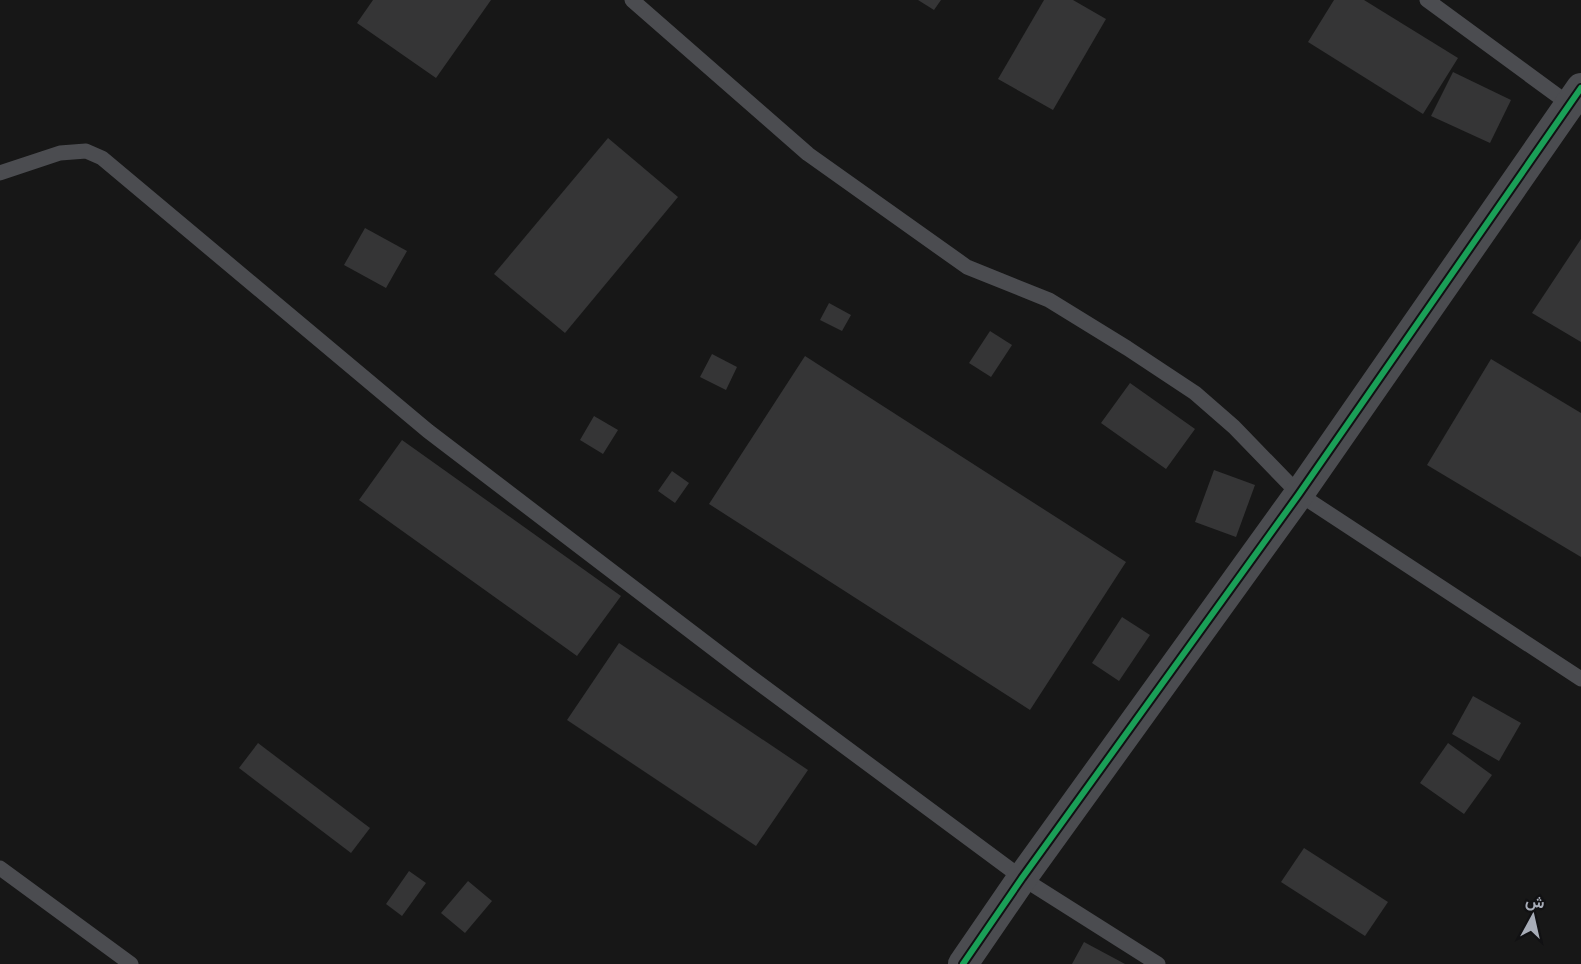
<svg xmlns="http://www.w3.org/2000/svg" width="1581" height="964" font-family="Ubuntu,Vazirmatn,sans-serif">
<rect width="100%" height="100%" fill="#171717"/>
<g fill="#353536">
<path d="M373,0H491L436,78L357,23Z"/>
<path d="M918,0H941L934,10Z"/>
<path d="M1044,0H1073L1106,19L1053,110L998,79Z"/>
<path d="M1334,0H1364L1458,58L1423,114L1308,42Z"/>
<path d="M1453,72L1511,100L1490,143L1431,116Z"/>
<path d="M608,138L678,197L565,333L494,274Z"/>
<path d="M365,228L407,251L386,288L344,265Z"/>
<path d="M1581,239V342L1532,313Z"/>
<path d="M829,303L851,315L842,331L820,320Z"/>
<path d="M990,331L1012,345L991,377L969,363Z"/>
<path d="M712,354L737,367L726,390L700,377Z"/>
<path d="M805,356L1126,562L1030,710L709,504Z"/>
<path d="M1491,359L1581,413V557L1427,465Z"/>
<path d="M1130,383L1195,429L1166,469L1101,423Z"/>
<path d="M594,416L618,430L603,454L580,440Z"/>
<path d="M402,440L621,596L577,656L359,500Z"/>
<path d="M1214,470L1255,485L1236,537L1195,522Z"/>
<path d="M672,471L689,483L675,503L658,491Z"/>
<path d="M1122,617L1150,635L1119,681L1092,663Z"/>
<path d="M619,643L808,770L756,846L567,720Z"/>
<path d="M1473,696L1521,723L1499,761L1452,734Z"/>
<path d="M258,743L370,828L351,853L239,768Z"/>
<path d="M1448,743L1492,775L1464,814L1420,783Z"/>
<path d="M1304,848L1388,902L1365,936L1281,882Z"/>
<path d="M409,871L426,883L402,916L386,904Z"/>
<path d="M468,881L492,901L465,933L441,913Z"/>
<path d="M1084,942L1125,964H1072Z"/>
</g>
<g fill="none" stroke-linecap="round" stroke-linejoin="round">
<g stroke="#4b4c50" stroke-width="15">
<path d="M632,0L808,154L967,267L1049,300L1127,348L1195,393L1234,427L1299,494L1581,679"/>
<path d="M1427,0L1573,107"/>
<path d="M0,173L60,153L86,151L102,158L428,431L748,675L1022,878L1158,964"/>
<path d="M0,868L131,964"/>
</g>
<path stroke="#4b4c50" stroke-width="30" d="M963,964L1022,878L1299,494L1581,88"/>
<defs>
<path id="cycleway" d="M963,964L1022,878L1299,494L1581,88"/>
</defs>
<use href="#cycleway" stroke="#111113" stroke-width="10"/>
<use href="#cycleway" stroke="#1a9f57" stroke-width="6"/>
</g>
<g transform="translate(1533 916) rotate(8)" stroke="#111113" stroke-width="4.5" paint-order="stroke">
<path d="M0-4.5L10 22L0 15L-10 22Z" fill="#a8adb8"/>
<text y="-9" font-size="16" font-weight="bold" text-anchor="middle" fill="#a8adb8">ش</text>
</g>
</svg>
